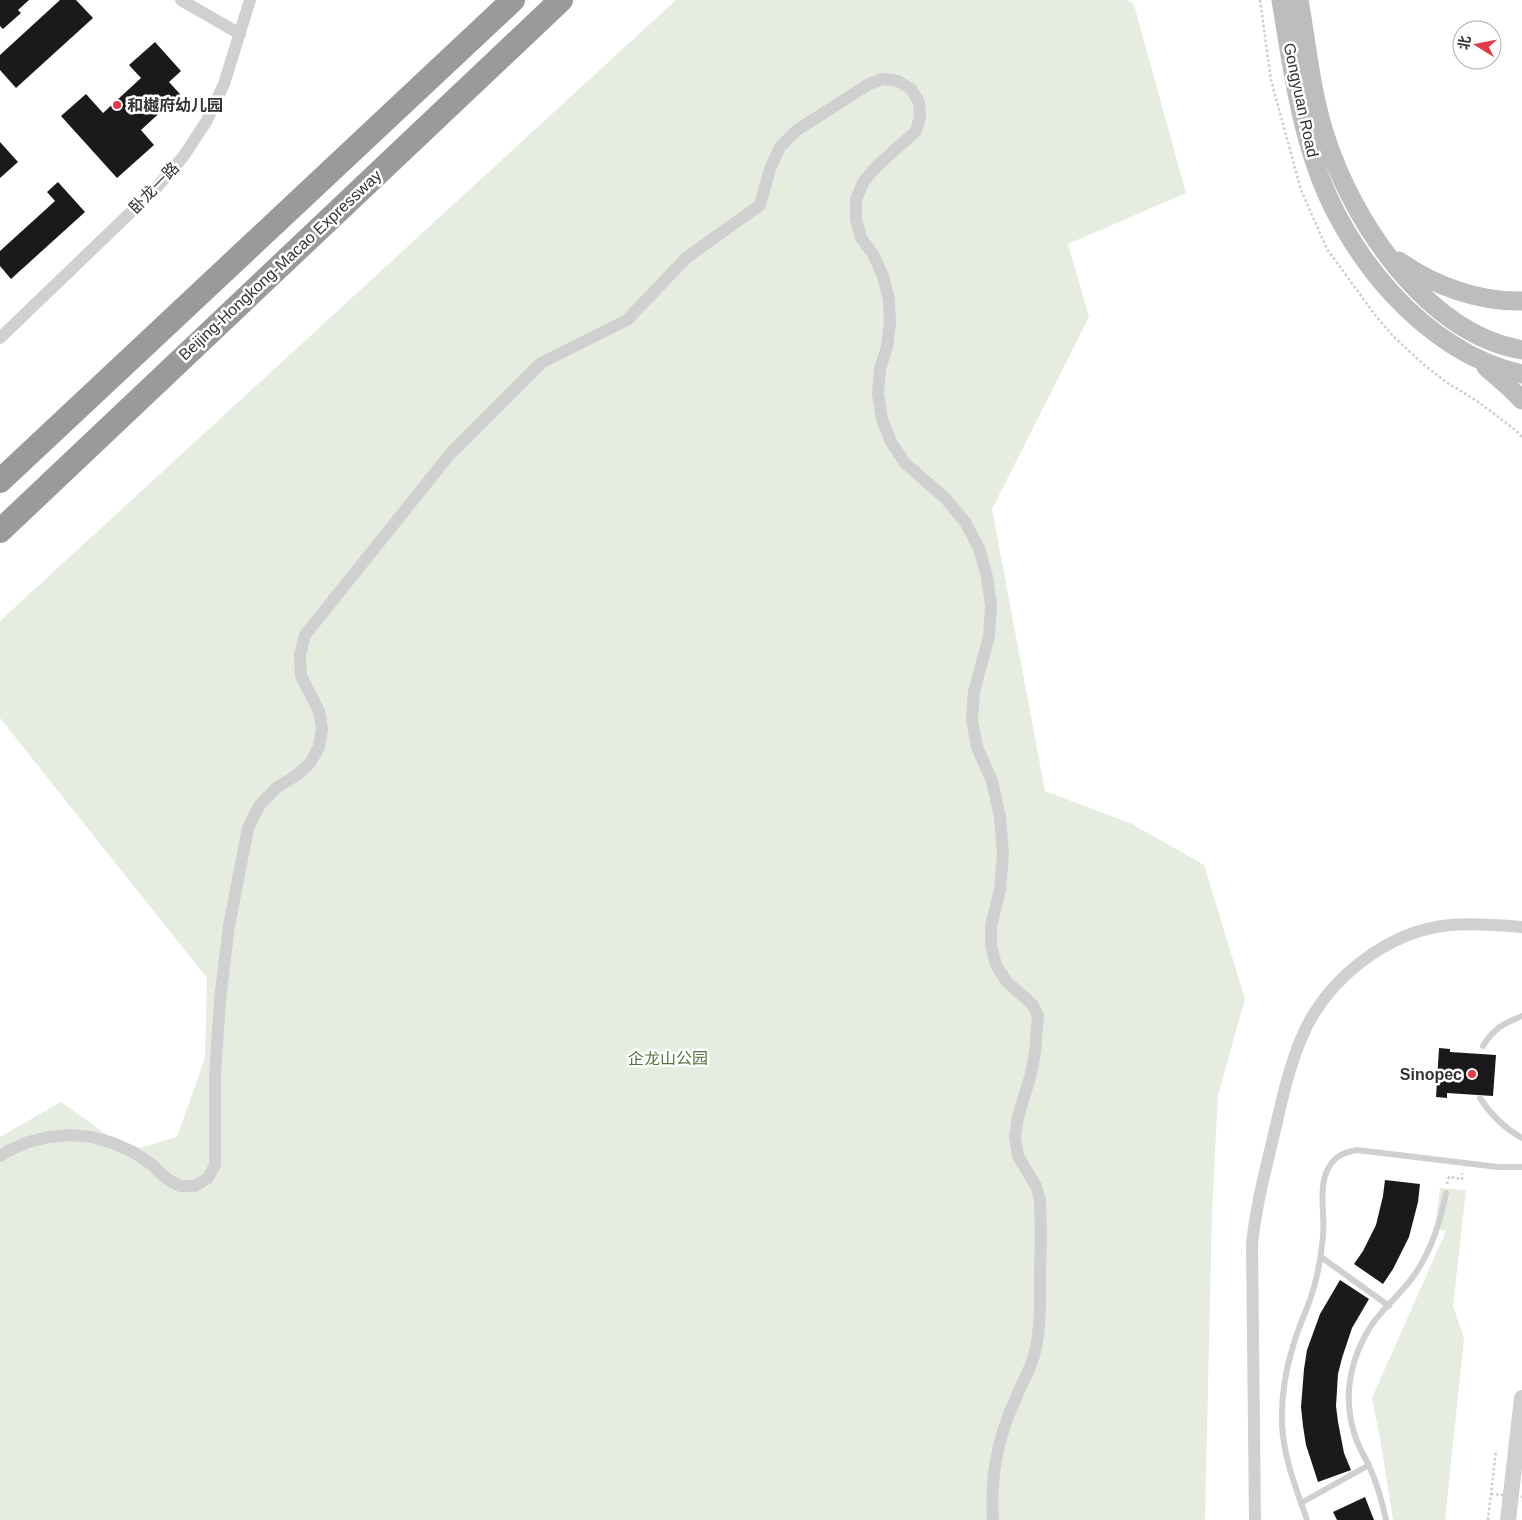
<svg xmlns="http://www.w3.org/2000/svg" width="1522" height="1520" font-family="Arial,'Noto Sans SC',sans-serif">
<rect width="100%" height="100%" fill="#fff"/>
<g fill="#e6ecdf">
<path d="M676,0H1127L1134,5L1186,193L1068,244L1089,317L992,509L1045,791L1132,824L1204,865L1245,999L1218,1095L1212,1212L1205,1520H0V1137L61,1102L130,1151L177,1137L205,1058L207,978L0,718V621Z"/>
<path d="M1440,1188L1466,1190L1453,1306L1464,1338L1445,1520H1393L1381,1444L1372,1398L1446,1231L1435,1229Z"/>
</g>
<g fill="#1a1a1a">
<path d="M0,0H29L18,10L21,13L3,29L0,26Z"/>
<path d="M60,0H76L93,18L16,88L0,70V55Z"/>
<path d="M155,42L181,71L169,82L180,94L141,130L154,145L117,178L61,116L86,94L103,113L141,78L129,65Z"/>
<path d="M0,142L18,162L0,178Z"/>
<path d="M58,182L85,212L11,279L0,266V251L55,201L47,192Z"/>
<path d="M1439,1048L1450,1049V1052L1496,1055L1493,1096L1447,1093V1098L1436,1097Z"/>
<path d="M1385,1180L1420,1184L1418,1202L1409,1237L1393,1269L1383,1284L1354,1264L1363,1251L1376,1225L1383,1196Z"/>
<path d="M1340,1280L1369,1299L1352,1328L1342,1358L1338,1374L1336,1406L1338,1422L1344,1453L1351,1470L1318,1482L1306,1445L1303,1426L1301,1407L1304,1369L1307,1350L1320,1314Z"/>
<path d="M1365,1497L1374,1520H1337L1333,1512Z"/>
</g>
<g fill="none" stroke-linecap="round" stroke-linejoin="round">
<g stroke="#cdcdcd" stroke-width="2.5" stroke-dasharray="2.5 2.5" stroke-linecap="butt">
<path d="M1260,0L1271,80L1301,190L1327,249L1375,315L1393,336L1423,364L1446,382L1477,401L1514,429L1522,437"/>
<path d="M1447,1184L1449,1177L1462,1179V1173"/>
<path d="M1488,1520L1496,1450"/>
</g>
<g stroke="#d0d0d0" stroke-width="6">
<path d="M1483,1046C1494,1028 1503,1024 1522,1016"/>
<path d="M1480,1098C1491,1115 1504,1128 1522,1138"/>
<path d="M1321,1257L1389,1306"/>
<path d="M1301,1503L1369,1465"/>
<path d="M1307,1520C1296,1488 1284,1459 1282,1425C1281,1398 1285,1372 1293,1346C1297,1331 1304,1316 1310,1300C1317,1280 1321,1258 1323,1237C1325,1218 1319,1191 1326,1173C1333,1157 1341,1153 1357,1150L1498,1167H1522"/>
<path d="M1386,1520C1382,1501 1377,1483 1369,1466C1366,1459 1362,1453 1359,1446C1353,1433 1350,1419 1349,1405C1347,1376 1357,1346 1373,1323C1386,1305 1403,1292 1415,1274C1432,1249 1440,1222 1446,1193"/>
</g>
<g stroke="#d0d0d0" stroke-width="12">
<path d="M181,0L240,34"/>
<path d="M0,338L156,188L183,157L206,122L224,84L250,0"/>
<path d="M0,1156L8,1151L28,1142L49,1137L70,1135L92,1137L113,1143L133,1152L151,1164L167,1179L180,1186H195L208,1178L215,1165V1075L220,1000L229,926L248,828L259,806L276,788L297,775L310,763L319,747L322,729L319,711L301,676L300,655L305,635L450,454L541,363L627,320L686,258L760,205L770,169L780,147L797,130L869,84L883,79L898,81L911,89L919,102L920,117L916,131L877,166L864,181L856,199V219L861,238L873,254L883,276L889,299L890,323L887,347L880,369L878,394L882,419L891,442L905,463L946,499L965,522L979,548L987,577L991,606L989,636L974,692L972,720L977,747L992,781L1000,817L1003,854L1000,890L991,926V946L996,965L1007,982L1032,1004L1038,1016L1035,1052L1031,1074L1018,1117L1015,1137L1018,1156L1036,1186L1040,1200C1041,1224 1041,1248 1040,1272C1040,1299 1041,1326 1035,1352C1031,1369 1022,1382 1016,1398C998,1436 990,1478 993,1520"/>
<path d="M1255,1520L1252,1244C1256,1205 1266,1168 1275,1130C1282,1099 1289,1068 1301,1039C1325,980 1387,931 1450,925C1474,923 1498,925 1522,927"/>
</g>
<path stroke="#d0d0d0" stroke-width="16" d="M1508,1520L1522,1398"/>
<g stroke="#bdbdbd" stroke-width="19">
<path d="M1281,0C1290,54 1297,108 1314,160C1343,252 1424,353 1522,374"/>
<path d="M1299,0C1307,45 1311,91 1325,135C1352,221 1426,333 1522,350"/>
<path d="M1399,261C1434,286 1479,302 1522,301"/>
<path d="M1486,367L1510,388L1522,400"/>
</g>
<g stroke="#9a9a9a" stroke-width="24">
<path d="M0,481L513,0"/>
<path d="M0,531L561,0"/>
</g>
<path stroke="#cdcdcd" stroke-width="2.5" stroke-dasharray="2.5 2.5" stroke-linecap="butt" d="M1491,1494L1522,1497"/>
</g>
<g fill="#e63946" stroke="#fff" stroke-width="2">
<circle cx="117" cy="105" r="5"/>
<circle cx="1472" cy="1074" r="5"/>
</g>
<g text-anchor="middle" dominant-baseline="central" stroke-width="5" stroke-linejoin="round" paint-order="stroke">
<g font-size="16" fill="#333" stroke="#fff">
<text transform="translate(1301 100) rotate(78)">Gongyuan Road</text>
<text transform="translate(154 188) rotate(-46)">卧龙一路</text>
<text transform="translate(280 265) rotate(-43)">Beijing-Hongkong-Macao Expressway</text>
</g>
<g font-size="16" font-weight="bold" fill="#333" stroke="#fff" text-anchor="start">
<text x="127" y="105">和樾府幼儿园</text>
<text x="1462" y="1074" text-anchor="end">Sinopec</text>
</g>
<g font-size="16" fill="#56703f" stroke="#fff">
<text x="668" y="1058">企龙山公园</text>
</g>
</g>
<g transform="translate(1477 45) rotate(280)"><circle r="24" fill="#ffffff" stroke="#adadad"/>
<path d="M0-4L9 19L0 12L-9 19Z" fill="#e63946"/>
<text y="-8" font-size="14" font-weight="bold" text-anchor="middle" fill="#333333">北</text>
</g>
</svg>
